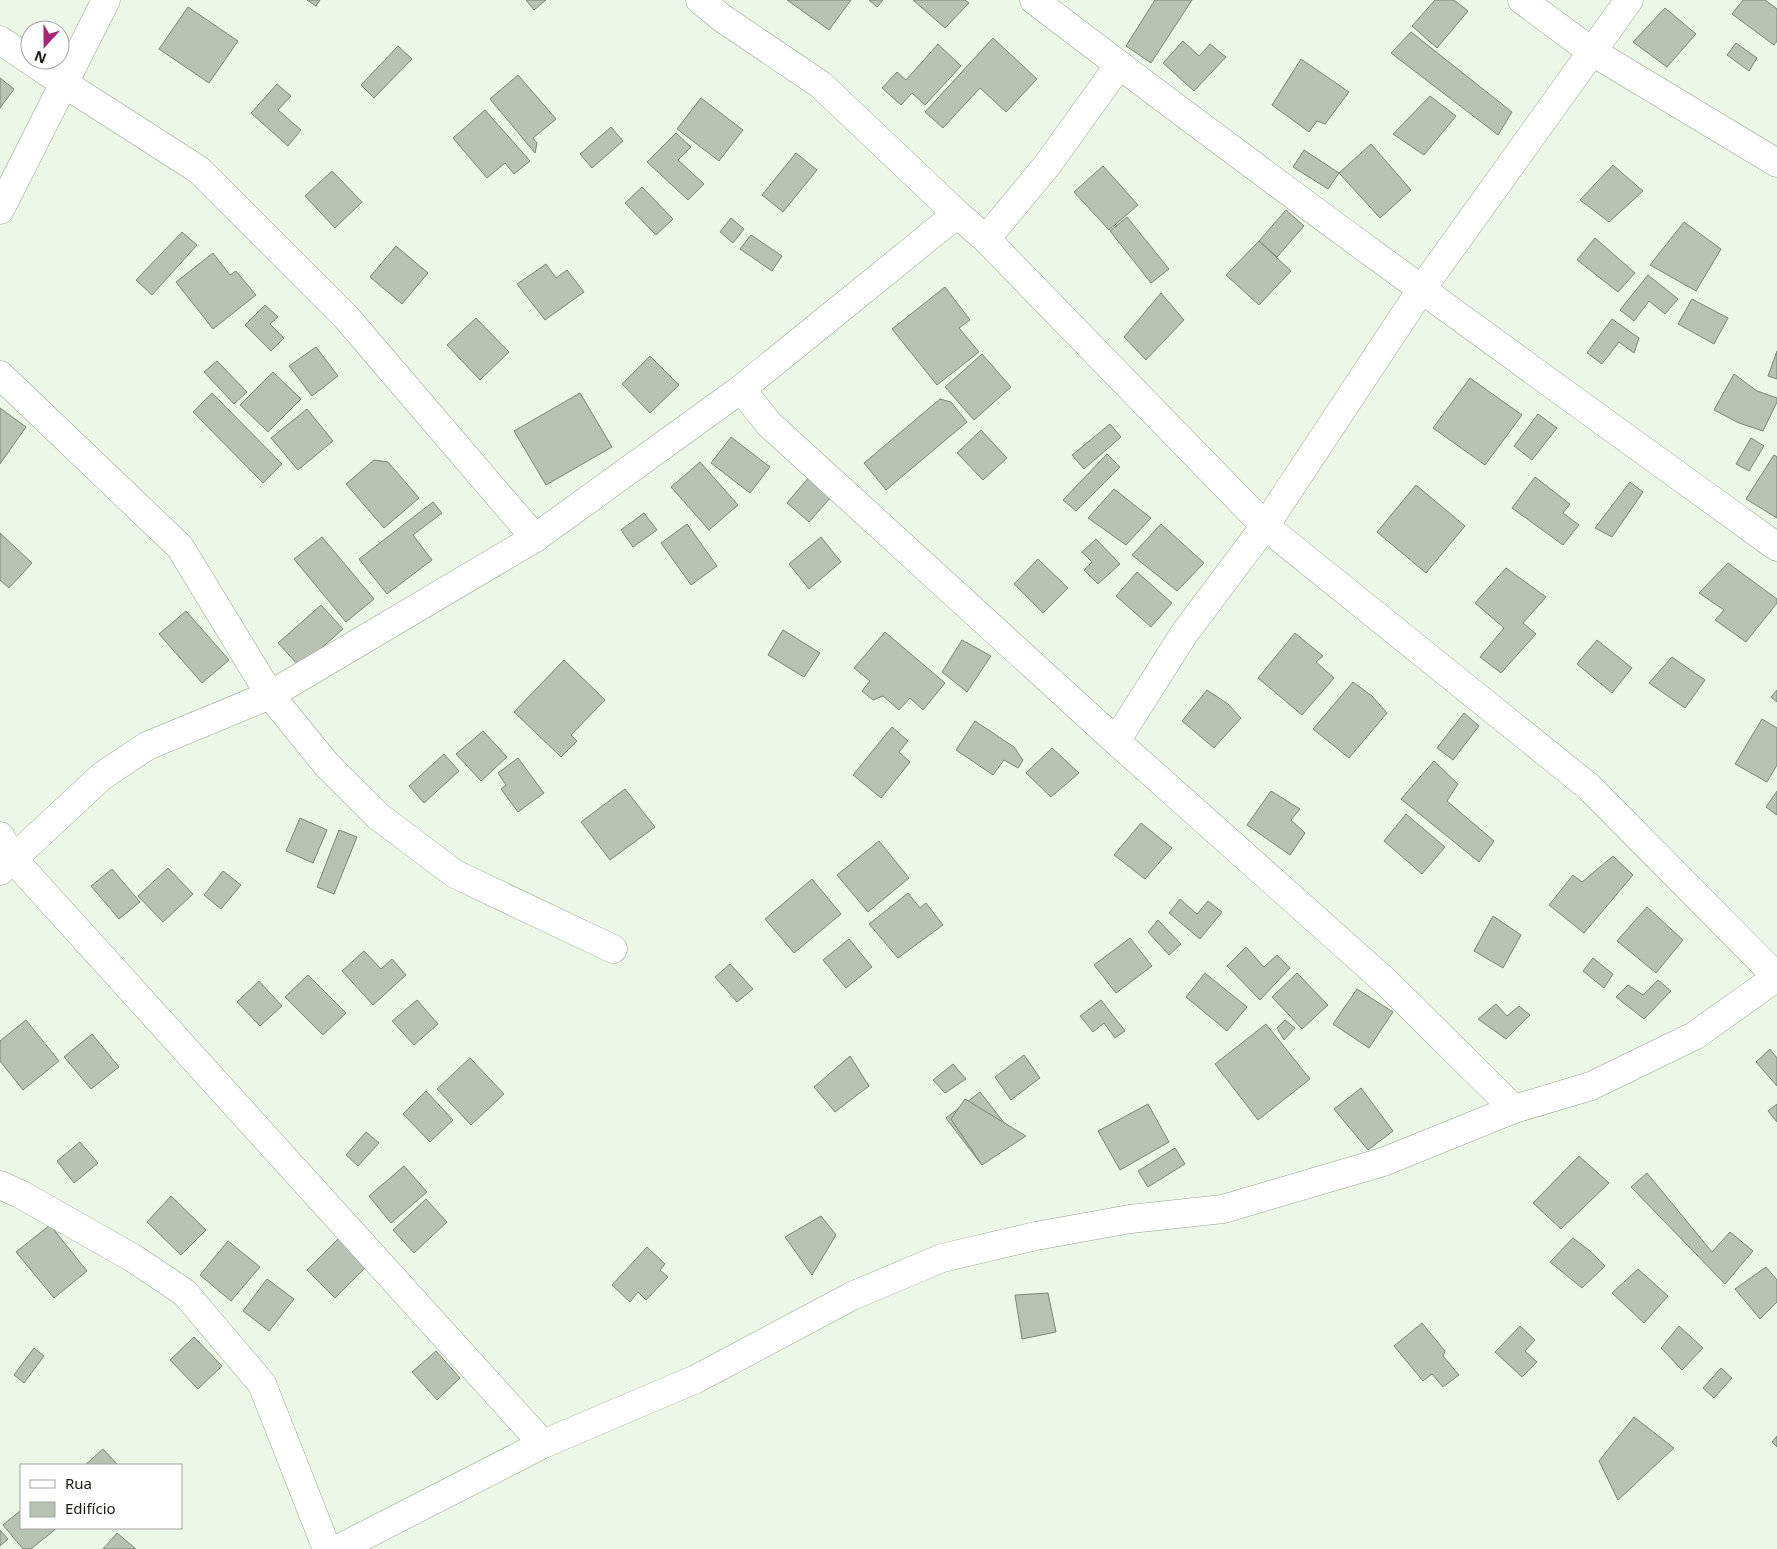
<svg xmlns="http://www.w3.org/2000/svg" width="1777" height="1549" font-family="'Noto Sans',sans-serif">
<rect width="100%" height="100%" fill="#edf7e7"/>
<g fill="#b8c2b2" stroke="#7b8475">
<path d="M307,0H320L316,6Z"/>
<path d="M526,0H546L534,10Z"/>
<path d="M787,0H851L829,30Z"/>
<path d="M869,0H883L877,7Z"/>
<path d="M913,0H965L969,3L945,28Z"/>
<path d="M1155,0H1192L1151,63L1126,46Z"/>
<path d="M1435,0H1454L1468,11L1437,48L1412,26Z"/>
<path d="M1743,0H1765L1777,9V41L1774,45L1732,14Z"/>
<path d="M188,7L238,41L209,83L159,49Z"/>
<path d="M1665,8L1696,34L1667,67L1633,42Z"/>
<path d="M1411,32L1512,112L1498,135L1391,53Z"/>
<path d="M993,38L1037,79L1006,112L980,88L943,128L925,112Z"/>
<path d="M1183,41L1199,56L1210,44L1226,57L1194,91L1163,63Z"/>
<path d="M1736,43L1757,58L1749,71L1727,55Z"/>
<path d="M938,44L961,66L925,105L912,93L901,105L882,88L897,72L906,80Z"/>
<path d="M398,46L412,59L374,98L361,85Z"/>
<path d="M1301,59L1349,92L1325,124L1317,121L1309,132L1272,105Z"/>
<path d="M518,75L556,119L533,138L537,143L535,153L490,99Z"/>
<path d="M0,78L14,89L0,108Z"/>
<path d="M277,84L291,96L278,110L301,130L288,146L251,113Z"/>
<path d="M1430,96L1456,116L1424,155L1393,134Z"/>
<path d="M701,98L743,130L719,161L677,129Z"/>
<path d="M485,110L530,161L514,174L505,163L487,178L453,138Z"/>
<path d="M611,127L623,141L592,168L580,154Z"/>
<path d="M676,133L691,147L678,160L704,184L688,200L647,162Z"/>
<path d="M1371,144L1411,190L1380,218L1339,173Z"/>
<path d="M1304,150L1339,173L1328,189L1293,167Z"/>
<path d="M796,153L817,170L783,212L762,195Z"/>
<path d="M1613,165L1643,191L1609,222L1580,200Z"/>
<path d="M1103,166L1138,205L1109,230L1074,192Z"/>
<path d="M332,171L362,202L335,228L305,196Z"/>
<path d="M642,187L673,219L656,235L625,203Z"/>
<path d="M1286,210L1304,226L1277,257L1259,241Z"/>
<path d="M1127,217L1169,269L1151,283L1110,231Z"/>
<path d="M731,218L744,229L733,243L720,232Z"/>
<path d="M1684,222L1721,249L1696,291L1650,265Z"/>
<path d="M182,232L197,245L152,295L136,280Z"/>
<path d="M751,235L782,256L772,271L740,249Z"/>
<path d="M1595,238L1635,273L1618,292L1577,260Z"/>
<path d="M1259,241L1291,271L1259,305L1226,275Z"/>
<path d="M396,246L428,273L402,304L370,277Z"/>
<path d="M213,253L230,275L236,271L256,295L213,329L176,282Z"/>
<path d="M546,264L556,278L567,270L584,292L545,320L517,284Z"/>
<path d="M1648,275L1678,299L1665,314L1649,301L1634,321L1620,310Z"/>
<path d="M945,287L970,320L959,328L979,352L937,385L892,329Z"/>
<path d="M1161,293L1184,320L1146,360L1124,337Z"/>
<path d="M1692,299L1728,318L1714,344L1678,324Z"/>
<path d="M265,305L278,317L270,324L284,338L271,351L245,325Z"/>
<path d="M476,318L509,352L480,380L447,345Z"/>
<path d="M1612,319L1639,338L1634,353L1619,342L1602,364L1587,353Z"/>
<path d="M316,347L338,376L312,396L289,366Z"/>
<path d="M1777,351V379L1768,376Z"/>
<path d="M982,354L1011,387L974,420L945,387Z"/>
<path d="M650,356L679,385L650,413L622,384Z"/>
<path d="M217,361L247,392L234,404L204,372Z"/>
<path d="M273,372L301,399L268,432L240,405Z"/>
<path d="M1734,374L1757,391L1777,398V402L1763,431L1739,423L1714,410Z"/>
<path d="M1470,378L1522,415L1485,465L1433,428Z"/>
<path d="M212,393L282,464L263,483L193,412Z"/>
<path d="M580,393L612,447L546,485L514,431Z"/>
<path d="M940,399L951,402L967,422L886,490L864,463Z"/>
<path d="M0,408L26,427L0,464Z"/>
<path d="M307,409L333,441L298,470L271,438Z"/>
<path d="M1538,414L1557,428L1532,460L1514,446Z"/>
<path d="M1110,424L1121,437L1084,469L1072,455Z"/>
<path d="M981,430L1007,458L983,480L957,453Z"/>
<path d="M731,437L770,467L750,493L711,463Z"/>
<path d="M1751,438L1764,446L1749,471L1736,464Z"/>
<path d="M1107,454L1120,467L1076,511L1063,500Z"/>
<path d="M1774,455L1777,457V518L1746,499Z"/>
<path d="M374,460L388,462L419,498L384,528L346,484Z"/>
<path d="M700,462L738,505L709,530L671,487Z"/>
<path d="M810,476L832,496L809,522L787,503Z"/>
<path d="M1535,477L1570,504L1563,513L1579,525L1563,545L1512,508Z"/>
<path d="M1630,482L1643,492L1612,537L1595,528Z"/>
<path d="M1416,485L1465,526L1426,573L1377,532Z"/>
<path d="M1114,489L1151,518L1126,545L1088,518Z"/>
<path d="M433,502L442,513L413,535L432,560L387,594L359,559Z"/>
<path d="M644,513L657,530L633,547L621,530Z"/>
<path d="M687,524L717,566L691,585L661,543Z"/>
<path d="M1161,524L1204,563L1177,591L1132,555Z"/>
<path d="M0,533L32,563L9,588L0,580Z"/>
<path d="M322,537L374,599L346,622L294,559Z"/>
<path d="M821,537L841,562L809,589L789,564Z"/>
<path d="M1096,539L1120,564L1098,584L1084,570L1092,562L1082,552Z"/>
<path d="M1038,559L1068,588L1043,613L1014,584Z"/>
<path d="M1728,563L1777,599V603L1746,642L1715,620L1724,610L1699,593Z"/>
<path d="M1506,568L1546,597L1523,623L1536,634L1501,673L1480,657L1504,628L1475,603Z"/>
<path d="M1137,572L1172,603L1151,627L1116,596Z"/>
<path d="M321,605L343,629L300,667L278,643Z"/>
<path d="M186,611L229,660L202,683L159,634Z"/>
<path d="M783,630L820,653L804,677L768,655Z"/>
<path d="M885,632L945,683L923,710L910,698L899,710L883,696L873,700L862,691L870,681L854,668Z"/>
<path d="M1295,633L1323,656L1316,662L1334,678L1302,715L1258,678Z"/>
<path d="M962,640L991,656L967,692L942,672Z"/>
<path d="M1597,640L1632,668L1612,693L1577,664Z"/>
<path d="M1672,657L1705,680L1685,708L1649,683Z"/>
<path d="M564,660L605,700L571,735L577,741L561,757L514,712Z"/>
<path d="M1353,682L1372,696L1387,713L1349,758L1313,729Z"/>
<path d="M1207,690L1228,704L1241,718L1214,748L1182,721Z"/>
<path d="M1777,690V702L1771,697Z"/>
<path d="M1464,713L1479,726L1453,760L1437,748Z"/>
<path d="M1762,719L1777,728V765L1767,782L1735,764Z"/>
<path d="M975,721L1014,747L1023,760L1018,768L1004,760L993,775L956,750Z"/>
<path d="M892,727L908,741L899,752L910,762L881,798L853,775Z"/>
<path d="M483,731L507,757L481,781L456,754Z"/>
<path d="M1052,748L1079,773L1051,797L1026,773Z"/>
<path d="M444,754L459,771L424,803L409,786Z"/>
<path d="M518,758L544,793L518,812L501,789L506,785L498,773Z"/>
<path d="M1434,761L1458,784L1447,801L1494,841L1479,862L1401,799Z"/>
<path d="M625,789L655,827L610,860L581,822Z"/>
<path d="M1271,791L1300,809L1291,820L1305,833L1290,855L1247,825Z"/>
<path d="M1777,791V815L1766,807Z"/>
<path d="M1406,814L1445,847L1422,874L1384,841Z"/>
<path d="M300,818L327,830L313,863L286,851Z"/>
<path d="M1141,823L1172,848L1145,879L1114,855Z"/>
<path d="M339,830L357,837L334,894L317,887Z"/>
<path d="M879,841L909,878L868,912L837,875Z"/>
<path d="M1613,856L1633,875L1584,933L1549,905L1573,875L1582,882Z"/>
<path d="M168,868L193,894L163,922L138,896Z"/>
<path d="M112,869L140,902L119,919L91,886Z"/>
<path d="M223,871L241,885L221,909L204,895Z"/>
<path d="M812,879L841,914L794,953L765,919Z"/>
<path d="M908,893L920,908L926,903L943,925L898,958L869,924Z"/>
<path d="M1180,899L1197,914L1208,901L1222,912L1200,939L1169,913Z"/>
<path d="M1647,907L1683,940L1656,973L1617,941Z"/>
<path d="M1493,916L1521,935L1503,968L1474,951Z"/>
<path d="M1158,920L1181,944L1169,955L1148,932Z"/>
<path d="M1130,938L1152,966L1116,993L1094,965Z"/>
<path d="M849,939L872,967L846,988L823,960Z"/>
<path d="M1246,947L1264,967L1277,955L1290,968L1260,1000L1227,966Z"/>
<path d="M364,951L381,969L392,959L406,975L373,1005L342,971Z"/>
<path d="M1593,958L1613,974L1604,988L1583,971Z"/>
<path d="M730,964L753,989L737,1002L715,977Z"/>
<path d="M1205,973L1247,1007L1227,1031L1186,997Z"/>
<path d="M1297,973L1328,1005L1302,1029L1272,997Z"/>
<path d="M308,975L346,1013L323,1035L285,997Z"/>
<path d="M1658,980L1671,991L1644,1019L1616,997L1628,985L1643,995Z"/>
<path d="M259,981L282,1006L260,1026L237,1002Z"/>
<path d="M1357,989L1393,1012L1369,1048L1333,1024Z"/>
<path d="M417,1000L438,1024L414,1045L392,1021Z"/>
<path d="M1101,1000L1125,1031L1115,1038L1104,1023L1093,1032L1080,1016Z"/>
<path d="M1496,1004L1507,1016L1519,1006L1530,1015L1506,1039L1478,1019Z"/>
<path d="M26,1020L59,1061L23,1090L0,1061V1041Z"/>
<path d="M1285,1020L1295,1028L1284,1040L1277,1028Z"/>
<path d="M1266,1024L1310,1079L1258,1120L1215,1064Z"/>
<path d="M92,1034L119,1067L91,1089L64,1057Z"/>
<path d="M1770,1049L1777,1058V1086L1756,1062Z"/>
<path d="M1024,1055L1040,1078L1011,1100L995,1077Z"/>
<path d="M850,1056L869,1086L835,1112L814,1087Z"/>
<path d="M470,1058L504,1094L471,1125L437,1089Z"/>
<path d="M953,1064L966,1079L945,1093L933,1080Z"/>
<path d="M1361,1088L1393,1131L1368,1150L1334,1109Z"/>
<path d="M426,1091L453,1120L430,1142L403,1114Z"/>
<path d="M980,1092L1016,1138L981,1164L946,1118Z"/>
<path d="M965,1099L1026,1136L982,1165L951,1119Z"/>
<path d="M1148,1104L1169,1142L1120,1170L1098,1131Z"/>
<path d="M1777,1104V1122L1768,1111Z"/>
<path d="M366,1132L379,1143L358,1166L346,1155Z"/>
<path d="M80,1142L98,1163L74,1183L57,1161Z"/>
<path d="M1175,1148L1185,1164L1148,1187L1138,1171Z"/>
<path d="M1579,1156L1609,1183L1561,1229L1533,1203Z"/>
<path d="M404,1166L427,1192L391,1223L369,1196Z"/>
<path d="M1647,1173L1712,1252L1730,1232L1753,1251L1725,1284L1631,1187Z"/>
<path d="M171,1196L206,1230L181,1255L147,1222Z"/>
<path d="M426,1199L447,1222L414,1253L393,1230Z"/>
<path d="M821,1216L836,1235L812,1275L785,1237Z"/>
<path d="M50,1225L87,1271L54,1298L16,1252Z"/>
<path d="M342,1235L370,1263L335,1298L307,1270Z"/>
<path d="M1573,1238L1590,1251L1605,1266L1582,1288L1550,1262Z"/>
<path d="M228,1241L260,1267L231,1301L200,1275Z"/>
<path d="M647,1247L665,1264L660,1270L668,1277L646,1300L638,1292L630,1302L612,1285Z"/>
<path d="M1766,1267L1777,1280V1302L1760,1319L1735,1289Z"/>
<path d="M1638,1269L1668,1296L1644,1323L1612,1293Z"/>
<path d="M267,1279L294,1299L269,1331L243,1311Z"/>
<path d="M1048,1293L1056,1332L1022,1339L1015,1295Z"/>
<path d="M1422,1323L1445,1351L1443,1356L1459,1375L1443,1387L1432,1374L1423,1381L1394,1346Z"/>
<path d="M1520,1326L1535,1340L1525,1351L1537,1362L1522,1377L1495,1352Z"/>
<path d="M1679,1326L1703,1348L1682,1370L1661,1348Z"/>
<path d="M194,1337L222,1366L198,1389L170,1360Z"/>
<path d="M34,1348L44,1356L24,1383L14,1375Z"/>
<path d="M436,1351L460,1378L437,1400L412,1372Z"/>
<path d="M1721,1368L1732,1378L1714,1398L1703,1388Z"/>
<path d="M1634,1417L1674,1448L1618,1500L1599,1461Z"/>
<path d="M1777,1436V1447L1772,1442Z"/>
<path d="M103,1449L118,1465H85Z"/>
<path d="M21,1510V1528H57L31,1549H23L3,1525Z"/>
<path d="M0,1530L8,1539L0,1546Z"/>
<path d="M117,1533L136,1549H103Z"/>
</g>
<g fill="none" stroke-linecap="round" stroke-linejoin="round">
<defs>
<g id="minor">
<path d="M1034,0C1278,187 1528,367 1777,547"/>
<path d="M1522,0L1591,51L1777,163"/>
<path d="M0,40L65,84L199,170L346,317L535,538"/>
<path d="M0,210L106,0"/>
<path d="M957,214L741,389L769,424L1116,741L1385,981L1514,1109"/>
<path d="M986,239L1048,164L1119,65"/>
<path d="M0,375L180,547L270,695L327,765L378,816L455,874L613,949"/>
<path d="M1116,741L1184,634L1265,526L1421,290L1629,0"/>
<path d="M0,836L13,859L543,1444"/>
<path d="M0,871L102,776L147,746L270,695L535,538L741,389"/>
<path d="M0,1185L20,1194L133,1258L185,1293L262,1384L327,1549"/>
<path d="M338,1549L543,1444L696,1379L852,1296L942,1258L1036,1236L1130,1219L1223,1209L1383,1162L1514,1109L1591,1086L1694,1036L1777,977L1589,787L1265,526L986,239L957,214L821,85L722,18L700,0"/>
</g>
</defs>
<use href="#minor" stroke="#97a192" stroke-width="29"/>
<use href="#minor" stroke="#fff" stroke-width="28"/>
</g>
<rect x="20" y="1464" width="162" height="65" fill="#ffffff" stroke="#a2a3a1"/>
<rect x="30" y="1480" width="25" height="8" fill="#ffffff" stroke="#a2a3a1"/>
<text x="65" y="1489" font-size="15" fill="#161914">Rua</text>
<rect x="30" y="1502" width="25" height="15" fill="#b8c2b2" stroke="#a2a3a1"/>
<text x="65" y="1514" font-size="15" fill="#161914">Edifício</text>
<g transform="translate(45 45) rotate(201)"><circle r="24" fill="#ffffff" stroke="#a2a3a1"/>
<path d="M0-4L9 19L0 12L-9 19Z" fill="#a72777"/>
<text y="-8" font-size="14" font-weight="bold" text-anchor="middle" fill="#161914">N</text>
</g>
</svg>
